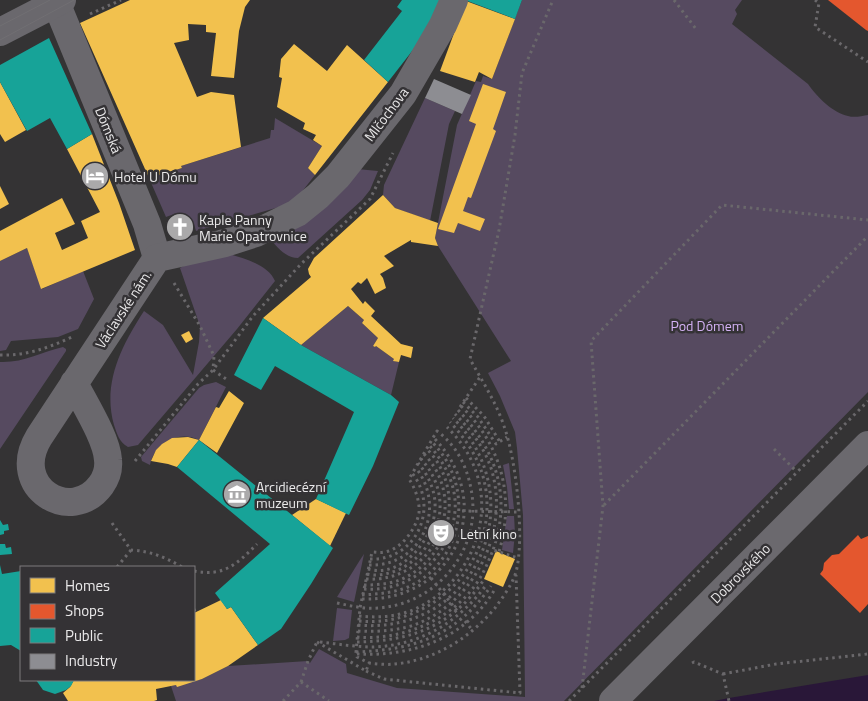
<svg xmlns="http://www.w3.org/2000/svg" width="868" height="701" font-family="'Titillium Web',sans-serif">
<rect width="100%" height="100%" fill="#343334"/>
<g fill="#564a60">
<path d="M522,0H742L735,10L737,14L732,24L808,84C817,97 833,113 848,116C854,118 862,116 868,115V392L564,701H176L171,686L202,679L228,666L308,661L310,663L319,649L346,664L347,673L397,688L525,697L523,515L517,448L515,432L500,396L488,373L511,361L438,246L435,238L457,125L476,81L481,82L483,76L492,79Z"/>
<path d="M425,98L455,111L449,124L430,221L395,208L383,195L384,185Z"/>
<path d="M275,118L322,146L308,168L315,175L293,203L196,231L193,221L177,213L166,217L149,178L182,168L181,166L270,138L271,130H274Z"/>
<path d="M357,169L378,171L370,190L362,200L298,258C285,258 275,245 268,236Z"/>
<path d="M27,248L42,289L83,271L94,299L78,329L58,337L11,341L6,350L0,351V261Z"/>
<path d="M226,253C242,258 268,264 275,281L237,329L138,445L128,447C119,442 117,434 114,425C102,383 122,345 144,311L163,325L193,375L199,342L200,326L180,268L203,255Z"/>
<path d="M348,306L364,320L362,323L378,338L373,346L375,347L376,346L394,359V361L399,362L391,395L301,345Z"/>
<path d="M63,347L66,349V351L0,449V362C23,363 42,352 63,347Z"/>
<path d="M216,382L226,387L199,440C178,430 155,443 150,465L142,461L141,457L199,388L204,385Z"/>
<path d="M509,463L514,509H509L507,487L503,465Z"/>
<path d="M507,516H514L515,533L513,553L502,550Z"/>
<path d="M364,554L354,602L337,597L360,560Z"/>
<path d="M337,608L352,610L349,638L345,640L333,641Z"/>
</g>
<path fill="#291738" d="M868,675V701H714L729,698Z"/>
<g fill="#f2c14e">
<path d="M130,0H250L245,7L239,31L234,78L211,76L216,33L206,32V25L188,24L189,40L174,43L197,97L211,92L234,95L241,147L181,166L182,168L149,178L80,23Z"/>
<path d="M466,1L515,19L492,79L479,72L475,82L440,71Z"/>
<path d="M294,44L327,71L347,45L388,82L315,175L308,168L322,146L313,140L316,135L303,129L305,123L277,107L282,78L279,77L281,59Z"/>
<path d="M0,82L26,130L5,142L0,134Z"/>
<path d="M483,84L506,92L493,129L496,131L471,198L468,197L463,211L485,219L480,231L458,223L454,233L438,229L476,124L469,121Z"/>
<path d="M92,134L119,203L135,250L41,289L27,248L0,261V231L62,198L75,224L55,233L62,250L88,238L81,221L100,212L67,149Z"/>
<path d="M0,186L9,204L0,209Z"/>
<path d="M383,195L395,208L438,223L435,238L438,246L411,242V240L384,256L394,266L380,274L383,278L386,288L375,294L367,278L361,284L358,282L351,289L363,304L365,301L375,311L371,316L401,344L413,347L411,358L401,355L399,362L393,361L394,359L376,346L375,347L373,346L378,338L362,323L364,320L348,306L301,345L263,318L311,277L309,274L308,269L314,258Z"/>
<path d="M189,331L193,339L186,343L181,335Z"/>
<path d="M229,391L244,403L217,453L199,440L177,467L168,464L151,461L156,450L162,444L172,438L188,437L199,440L216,407L219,408Z"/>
<path d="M316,499L346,513L330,546L292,515Z"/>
<path d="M496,551L515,559L503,587L484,579Z"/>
<path d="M221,600L227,609L231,607L258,645L228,666L202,679L177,687L176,685L156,689L157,700L154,701H68L63,693L70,687L74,680H194V613Z"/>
</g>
<g fill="#e4572e">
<path d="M828,0H868V31L866,30Z"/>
<path d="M858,535L861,539L868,536V604L860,613L820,574L823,570L824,563L832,555L839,554Z"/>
</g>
<g fill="#17a398">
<path d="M402,0H445L444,10L388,82L364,60L402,11L397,7Z"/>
<path d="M465,0H522L515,19Z"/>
<path d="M49,38L92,134L67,149L50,118L27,131L0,82V65Z"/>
<path d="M176,221L187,226L183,234L172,228Z"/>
<path d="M263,318L301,345L391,395L399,402L373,466L349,515L316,499L354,412L275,366L261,390L234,375Z"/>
<path d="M199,440L333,548L311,584L281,629L258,645L231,607L227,609L215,593L270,544L177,467Z"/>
<path d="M0,520L3,525L8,524L9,530L4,531V534L0,535Z"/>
<path d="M0,544H5L6,548L11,547L12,554L0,555Z"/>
<path d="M0,565L2,574L21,571V651L11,645L0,646Z"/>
<path d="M36,680H74L71,686L66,690L55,694L43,690Z"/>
</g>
<path fill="#8d8d92" d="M434,79L471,95L462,114L425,98Z"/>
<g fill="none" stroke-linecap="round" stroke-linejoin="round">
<g stroke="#6a686b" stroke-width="3" stroke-dasharray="2.5 4" stroke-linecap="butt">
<path d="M674,0L696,29"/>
<path d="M815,0L819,3L815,27L868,62"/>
<path d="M90,14L121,0"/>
<path d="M174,283L200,326L214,356L213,370L229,381"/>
<path d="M0,355C26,356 48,348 72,337"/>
<path d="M466,398L484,416L500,442"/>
<path d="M463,402L478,417L496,444L507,437"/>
<path d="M461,406C502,446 515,497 499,552"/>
<path d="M460,407L480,377"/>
<path d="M458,410C496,450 512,496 493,550"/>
<path d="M774,449L797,472"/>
<path d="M135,461L198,384L213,370L253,316L301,264L370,199L393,153"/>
<path d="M604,505L868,236"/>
<path d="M462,511L518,512"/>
<path d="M112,523L131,550C150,551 165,557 182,567"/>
<path d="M370,559C416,561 440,508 412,473"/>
<path d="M369,565C422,567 447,508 416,468"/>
<path d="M117,567L131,550"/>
<path d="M368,569C401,579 434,539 435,509C436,492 429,476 418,463"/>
<path d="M194,571C224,577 237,564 257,544"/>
<path d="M367,574C379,577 393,573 404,567C443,543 453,494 421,459"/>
<path d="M431,578L458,612"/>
<path d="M366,579C434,583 471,503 424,454"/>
<path d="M364,585C377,585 390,584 402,579C453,556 465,488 427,449"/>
<path d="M364,589C410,593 451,557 455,511C457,486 445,463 429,445"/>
<path d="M362,595C378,594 393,593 408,587C465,561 476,485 431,441"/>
<path d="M362,599C454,602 498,504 434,438"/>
<path d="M337,603C351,606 364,609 378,608C438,604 483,548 471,489C467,466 456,445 437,431L409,479C415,488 420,501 419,513C416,529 401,550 384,552C380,553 376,552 372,552L360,608L356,652L357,657L369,663"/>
<path d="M194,609L195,612"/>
<path d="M359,616C378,618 397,617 415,609C462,588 491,532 479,482C474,460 462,442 447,427"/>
<path d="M359,621C440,629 508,549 481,470C474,451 463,436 450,422"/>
<path d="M465,621L473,631"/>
<path d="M358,625C475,636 535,500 453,418"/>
<path d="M358,631C375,632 393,631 411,626C474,605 511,531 491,468C484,447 470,429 455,414"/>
<path d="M357,637C403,641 455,619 480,578C485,570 489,560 493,550L518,558"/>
<path d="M317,642L366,671L369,663C377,664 387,665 395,664C435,660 470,638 495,608C503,597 512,585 516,572C525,538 516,459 504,426C496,402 482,381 470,359L499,230L515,135L522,73L553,0"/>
<path d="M320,642C338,644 356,647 374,647C421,645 459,622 487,584"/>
<path d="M357,642C410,641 451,627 483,581"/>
<path d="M356,652C414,650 456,636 491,586"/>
<path d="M357,654C411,657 466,639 495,589"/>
<path d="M692,663L694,662L723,674L729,701"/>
<path d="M366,671L384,679L520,693L516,575"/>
<path d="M723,674L776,664L868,654"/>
<path d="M301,682L308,661L317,642"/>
<path d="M582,688L603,506L591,341L722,205L868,220"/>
<path d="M283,701L301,682L329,701"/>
<path d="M569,701L868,401"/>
</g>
<g stroke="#6a686d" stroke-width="28">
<path d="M55,0L147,224L157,258"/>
<path d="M0,32L62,0"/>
<path d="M74,383C84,403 107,439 108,460C109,469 106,478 101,485C72,525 8,488 39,437C78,378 117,318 157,258L225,243L256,233L297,213L318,196L338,176L403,94L443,25L454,0"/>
</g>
<path stroke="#6b696e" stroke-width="28" d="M613,701L868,445"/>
<g stroke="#716f73" stroke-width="1">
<path d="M0,26L50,0"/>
<path d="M0,40L74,0"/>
</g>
</g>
<defs>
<symbol id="hotel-disc" viewBox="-11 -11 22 22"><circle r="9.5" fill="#aaa9aa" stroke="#343235"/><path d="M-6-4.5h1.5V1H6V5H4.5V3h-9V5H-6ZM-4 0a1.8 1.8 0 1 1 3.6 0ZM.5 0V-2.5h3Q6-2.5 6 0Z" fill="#fff"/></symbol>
<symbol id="church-disc" viewBox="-11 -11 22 22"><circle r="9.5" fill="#aaa9aa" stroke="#343235"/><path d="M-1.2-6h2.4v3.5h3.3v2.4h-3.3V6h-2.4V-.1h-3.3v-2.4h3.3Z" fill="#fff"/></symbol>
<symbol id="museum-disc" viewBox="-11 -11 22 22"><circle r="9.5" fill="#aaa9aa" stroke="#343235"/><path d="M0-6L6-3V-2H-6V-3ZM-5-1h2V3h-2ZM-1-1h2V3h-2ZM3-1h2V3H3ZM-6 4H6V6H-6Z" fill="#fff"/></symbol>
<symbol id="theatre-disc" viewBox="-11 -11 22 22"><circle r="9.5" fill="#aaa9aa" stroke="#343235"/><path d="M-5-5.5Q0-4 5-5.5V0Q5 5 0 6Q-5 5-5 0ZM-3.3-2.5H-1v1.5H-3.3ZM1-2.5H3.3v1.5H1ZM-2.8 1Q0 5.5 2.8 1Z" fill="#fff"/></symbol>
</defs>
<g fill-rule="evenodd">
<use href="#hotel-disc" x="79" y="160" width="32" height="32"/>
<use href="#church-disc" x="164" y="211" width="32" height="32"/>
<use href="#museum-disc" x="221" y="478" width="32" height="32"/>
<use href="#theatre-disc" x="425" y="517" width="32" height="32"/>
</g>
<g text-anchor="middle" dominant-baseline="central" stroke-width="5" stroke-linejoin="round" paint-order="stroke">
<g font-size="14" fill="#eae9ea" stroke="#343235">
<text transform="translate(386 114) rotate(-53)">Mlčochova</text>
<text transform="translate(109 130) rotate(68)">Dómská</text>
<text transform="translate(123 309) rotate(-57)">Václavské nám.</text>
<text transform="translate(740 573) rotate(-45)">Dobrovského</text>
</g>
<g font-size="14" fill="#eae9ea" stroke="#343235" text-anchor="start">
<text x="114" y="176">Hotel U Dómu</text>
<text x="199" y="219">Kaple Panny<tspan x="199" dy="16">Marie Opatrovnice</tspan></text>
<text x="256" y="486">Arcidiecézní<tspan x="256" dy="16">muzeum</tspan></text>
<text x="460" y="533">Letní kino</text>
</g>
<g font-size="14" fill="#d4b2f5" stroke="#343235">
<text x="707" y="325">Pod Dómem</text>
</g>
</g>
<rect x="20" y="566" width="175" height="115" fill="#343235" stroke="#7d7b7d"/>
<rect x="30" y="578" width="25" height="15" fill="#f2c14e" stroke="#7d7b7d"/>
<text x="65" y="591" font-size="15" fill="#eae9ea">Homes</text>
<rect x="30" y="604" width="25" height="15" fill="#e4572e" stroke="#7d7b7d"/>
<text x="65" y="616" font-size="15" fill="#eae9ea">Shops</text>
<rect x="30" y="628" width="25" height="15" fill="#17a398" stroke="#7d7b7d"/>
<text x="65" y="641" font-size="15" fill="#eae9ea">Public</text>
<rect x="30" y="654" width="25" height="15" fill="#8d8d92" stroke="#7d7b7d"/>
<text x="65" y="666" font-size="15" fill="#eae9ea">Industry</text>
</svg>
